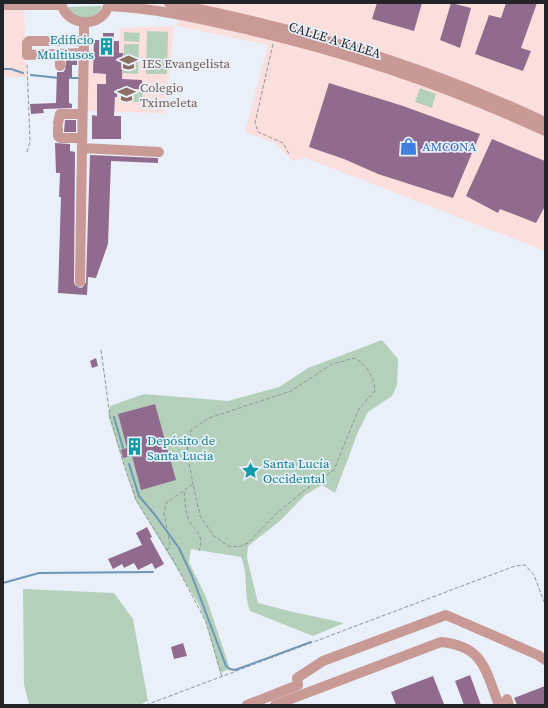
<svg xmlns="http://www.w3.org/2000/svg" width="548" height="708" font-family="'Source Serif 4',serif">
<rect width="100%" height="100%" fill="#eaf0f9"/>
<g fill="#fadfdc">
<path d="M3,3H24L26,77H3Z"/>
<path d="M135,3H545V251L306,158L292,161L275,143L245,132L268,45L177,26L180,11Z"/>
<path d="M174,26L165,113L86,111L87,50L119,51L120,28Z"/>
</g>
<g fill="#b4d0ba">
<path d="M102,6C99,17 82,22 73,14C71,12 69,9 67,7Z"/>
<path d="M147,31L168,32L167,74H146Z"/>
<path d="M124,32L140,33L139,42L124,41Z"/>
<path d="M124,44H139L138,74L123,73Z"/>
<path d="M420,88L436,94L432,108L415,102Z"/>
<path d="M121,91L143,92L142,102H121Z"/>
<path d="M382,340L398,359L397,385L392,396L368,412L358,432L335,493L322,485L305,495L280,521L248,546L247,558L258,603L289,611L344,623L313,636L250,611C243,592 249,576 241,557L191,549L189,562L206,597L230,669L220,673L206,623L199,605L135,499L108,415L110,406L144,394L228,401L279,387L308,368Z"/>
<path d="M23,589L114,593L133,619L148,701L139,705H29L24,684Z"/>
</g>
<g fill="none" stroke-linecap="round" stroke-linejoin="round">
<g stroke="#6d96b8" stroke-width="2">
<path d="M3,69H11L23,73"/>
<path d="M31,75L59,78"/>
<path d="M68,78H79"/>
<path d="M114,417L123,448"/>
<path d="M129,464L139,496L155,515L179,548L192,576L226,666L230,669L235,670L311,642"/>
<path d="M3,583L39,573L153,572"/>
</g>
</g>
<g fill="#916b8d">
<path d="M377,3H422L414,31L372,19Z"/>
<path d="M451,3L471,8L460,48L440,40Z"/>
<path d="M506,3H537L521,48L531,51L523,71L475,54L489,15L501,18Z"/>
<path d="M103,33H114V41H119V53H123L122,79L142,80V89H117V97H115L114,116H121V139H92V115L97,116V84H106V74L93,73L94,40H103Z"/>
<path d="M66,60H77V65H72V77H69V103L72,104V108L43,109L44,113L31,114L30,104L56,103L57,72H63L65,70Z"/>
<path d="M329,83L403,106L480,134L453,198L378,174L344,159L309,147Z"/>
<path d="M65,120H76V132H64Z"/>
<path d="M492,139L545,161V206L536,223L500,209L498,213L466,196Z"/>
<path d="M55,143L70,144V151L75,152L74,282L75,285L80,288L83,287L86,282L90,155L158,158V163L111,161L108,244L96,278L88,277L87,295L58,293L61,197H59L60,173H56Z"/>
<path d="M96,358L98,366L92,368L90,361Z"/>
<path d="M155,404L176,480L141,490L132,456L123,458L121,450L127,448L118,414Z"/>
<path d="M147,527L152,537L150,538L164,564L155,569L152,563L138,570L134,563L124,568L122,564L113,569L108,559L142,545L136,533Z"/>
<path d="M183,643L187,656L174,659L171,647Z"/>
<path d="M470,675L481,705H464L455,681Z"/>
<path d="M433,676L444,704L396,705L391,692Z"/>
<path d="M545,686V705H517L514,698Z"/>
</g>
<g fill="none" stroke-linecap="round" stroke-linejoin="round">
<g stroke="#91959b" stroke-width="1" stroke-dasharray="4 2" stroke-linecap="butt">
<path d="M273,44L255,123L258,132L283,143L289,154"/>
<path d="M27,152L30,142L27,64"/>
<path d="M101,350L110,416L123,462L136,500L175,563L206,622L222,677"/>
<path d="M184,492C185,499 185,508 187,514C191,531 206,532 199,551"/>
<path d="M167,551L170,544L164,514L166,503L193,484L200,516L214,536L228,546L239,547L248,543L276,514L305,490L334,470L355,418L359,409L375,391C374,376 367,366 355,358L332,364L291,391L209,418L191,430L187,452L193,484"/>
<path d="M146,705L515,566L525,565L534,575L545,604"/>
</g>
<g stroke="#c99996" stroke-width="10">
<path d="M61,3C67,28 104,29 109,3"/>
<path d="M169,3C299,28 426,66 545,122"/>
<path d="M3,5H61"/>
<path d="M108,6C152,8 194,17 236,27C341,50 448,86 545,131"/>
<path d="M84,41L82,148L159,152"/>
<path d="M83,53L27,55V43L29,41H84V22"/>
<path d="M60,55V66"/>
<path d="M58,123L60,114H82"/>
<path d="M58,128V136L60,138H82"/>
<path d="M80,282L82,148"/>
<path d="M507,699L509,705"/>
<path d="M247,705L298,685L297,678L323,661L446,615L538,655L545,660"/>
<path d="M275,705L441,642C484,646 485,670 499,705"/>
</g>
</g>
<defs>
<symbol id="building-bare" viewBox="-9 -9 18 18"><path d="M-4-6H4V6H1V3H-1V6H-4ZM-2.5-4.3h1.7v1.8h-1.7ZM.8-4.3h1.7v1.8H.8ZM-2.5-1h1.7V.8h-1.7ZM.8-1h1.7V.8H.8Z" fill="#0f9aa8" stroke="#eaf0f9" stroke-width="2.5" paint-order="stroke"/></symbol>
<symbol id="school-bare" viewBox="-9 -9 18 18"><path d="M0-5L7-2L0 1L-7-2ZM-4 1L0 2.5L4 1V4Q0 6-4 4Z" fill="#8d6e63" stroke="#eaf0f9" stroke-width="2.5" paint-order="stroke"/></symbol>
<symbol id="shop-bare" viewBox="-9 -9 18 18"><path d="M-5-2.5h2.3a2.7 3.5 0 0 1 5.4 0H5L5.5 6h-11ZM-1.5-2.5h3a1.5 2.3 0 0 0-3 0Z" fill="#3f7fe0" stroke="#eaf0f9" stroke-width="2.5" paint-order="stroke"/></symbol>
<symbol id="sight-bare" viewBox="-9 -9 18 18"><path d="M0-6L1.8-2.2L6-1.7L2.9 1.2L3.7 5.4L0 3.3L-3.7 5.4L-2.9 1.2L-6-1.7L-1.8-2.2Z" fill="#0f9aa8" stroke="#eaf0f9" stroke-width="2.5" paint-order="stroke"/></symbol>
</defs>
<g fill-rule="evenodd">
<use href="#building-bare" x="94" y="34" width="25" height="25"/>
<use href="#school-bare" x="116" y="50" width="25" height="25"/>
<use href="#school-bare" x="114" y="82" width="25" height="25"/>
<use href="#shop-bare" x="396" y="134" width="25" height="25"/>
<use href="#building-bare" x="122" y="434" width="25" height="25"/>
<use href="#sight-bare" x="238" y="458" width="25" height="25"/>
</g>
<g text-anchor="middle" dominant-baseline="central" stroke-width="3.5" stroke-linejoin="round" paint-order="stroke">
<g font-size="13" fill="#0d838f" stroke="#eaf0f9" text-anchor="start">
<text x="94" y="39" text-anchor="end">Edificio<tspan x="94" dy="15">Multiusos</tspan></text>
<text x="147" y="440">Depósito de<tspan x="147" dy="15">Santa Lucia</tspan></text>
<text x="263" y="463">Santa Lucía<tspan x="263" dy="15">Occidental</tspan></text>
</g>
<g font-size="13" fill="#222427" stroke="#eaf0f9">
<text transform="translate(335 40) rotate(17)">CALLE A KALEA</text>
</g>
<g font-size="13" fill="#785e54" stroke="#eaf0f9" text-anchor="start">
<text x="142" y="63">IES Evangelista</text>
<text x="140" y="87">Colegio<tspan x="140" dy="15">Tximeleta</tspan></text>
</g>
<g font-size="13" fill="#366cbe" stroke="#eaf0f9" text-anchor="start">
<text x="422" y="146">AMCONA</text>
</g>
</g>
<rect width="548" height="708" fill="none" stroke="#222427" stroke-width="8"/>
</svg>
